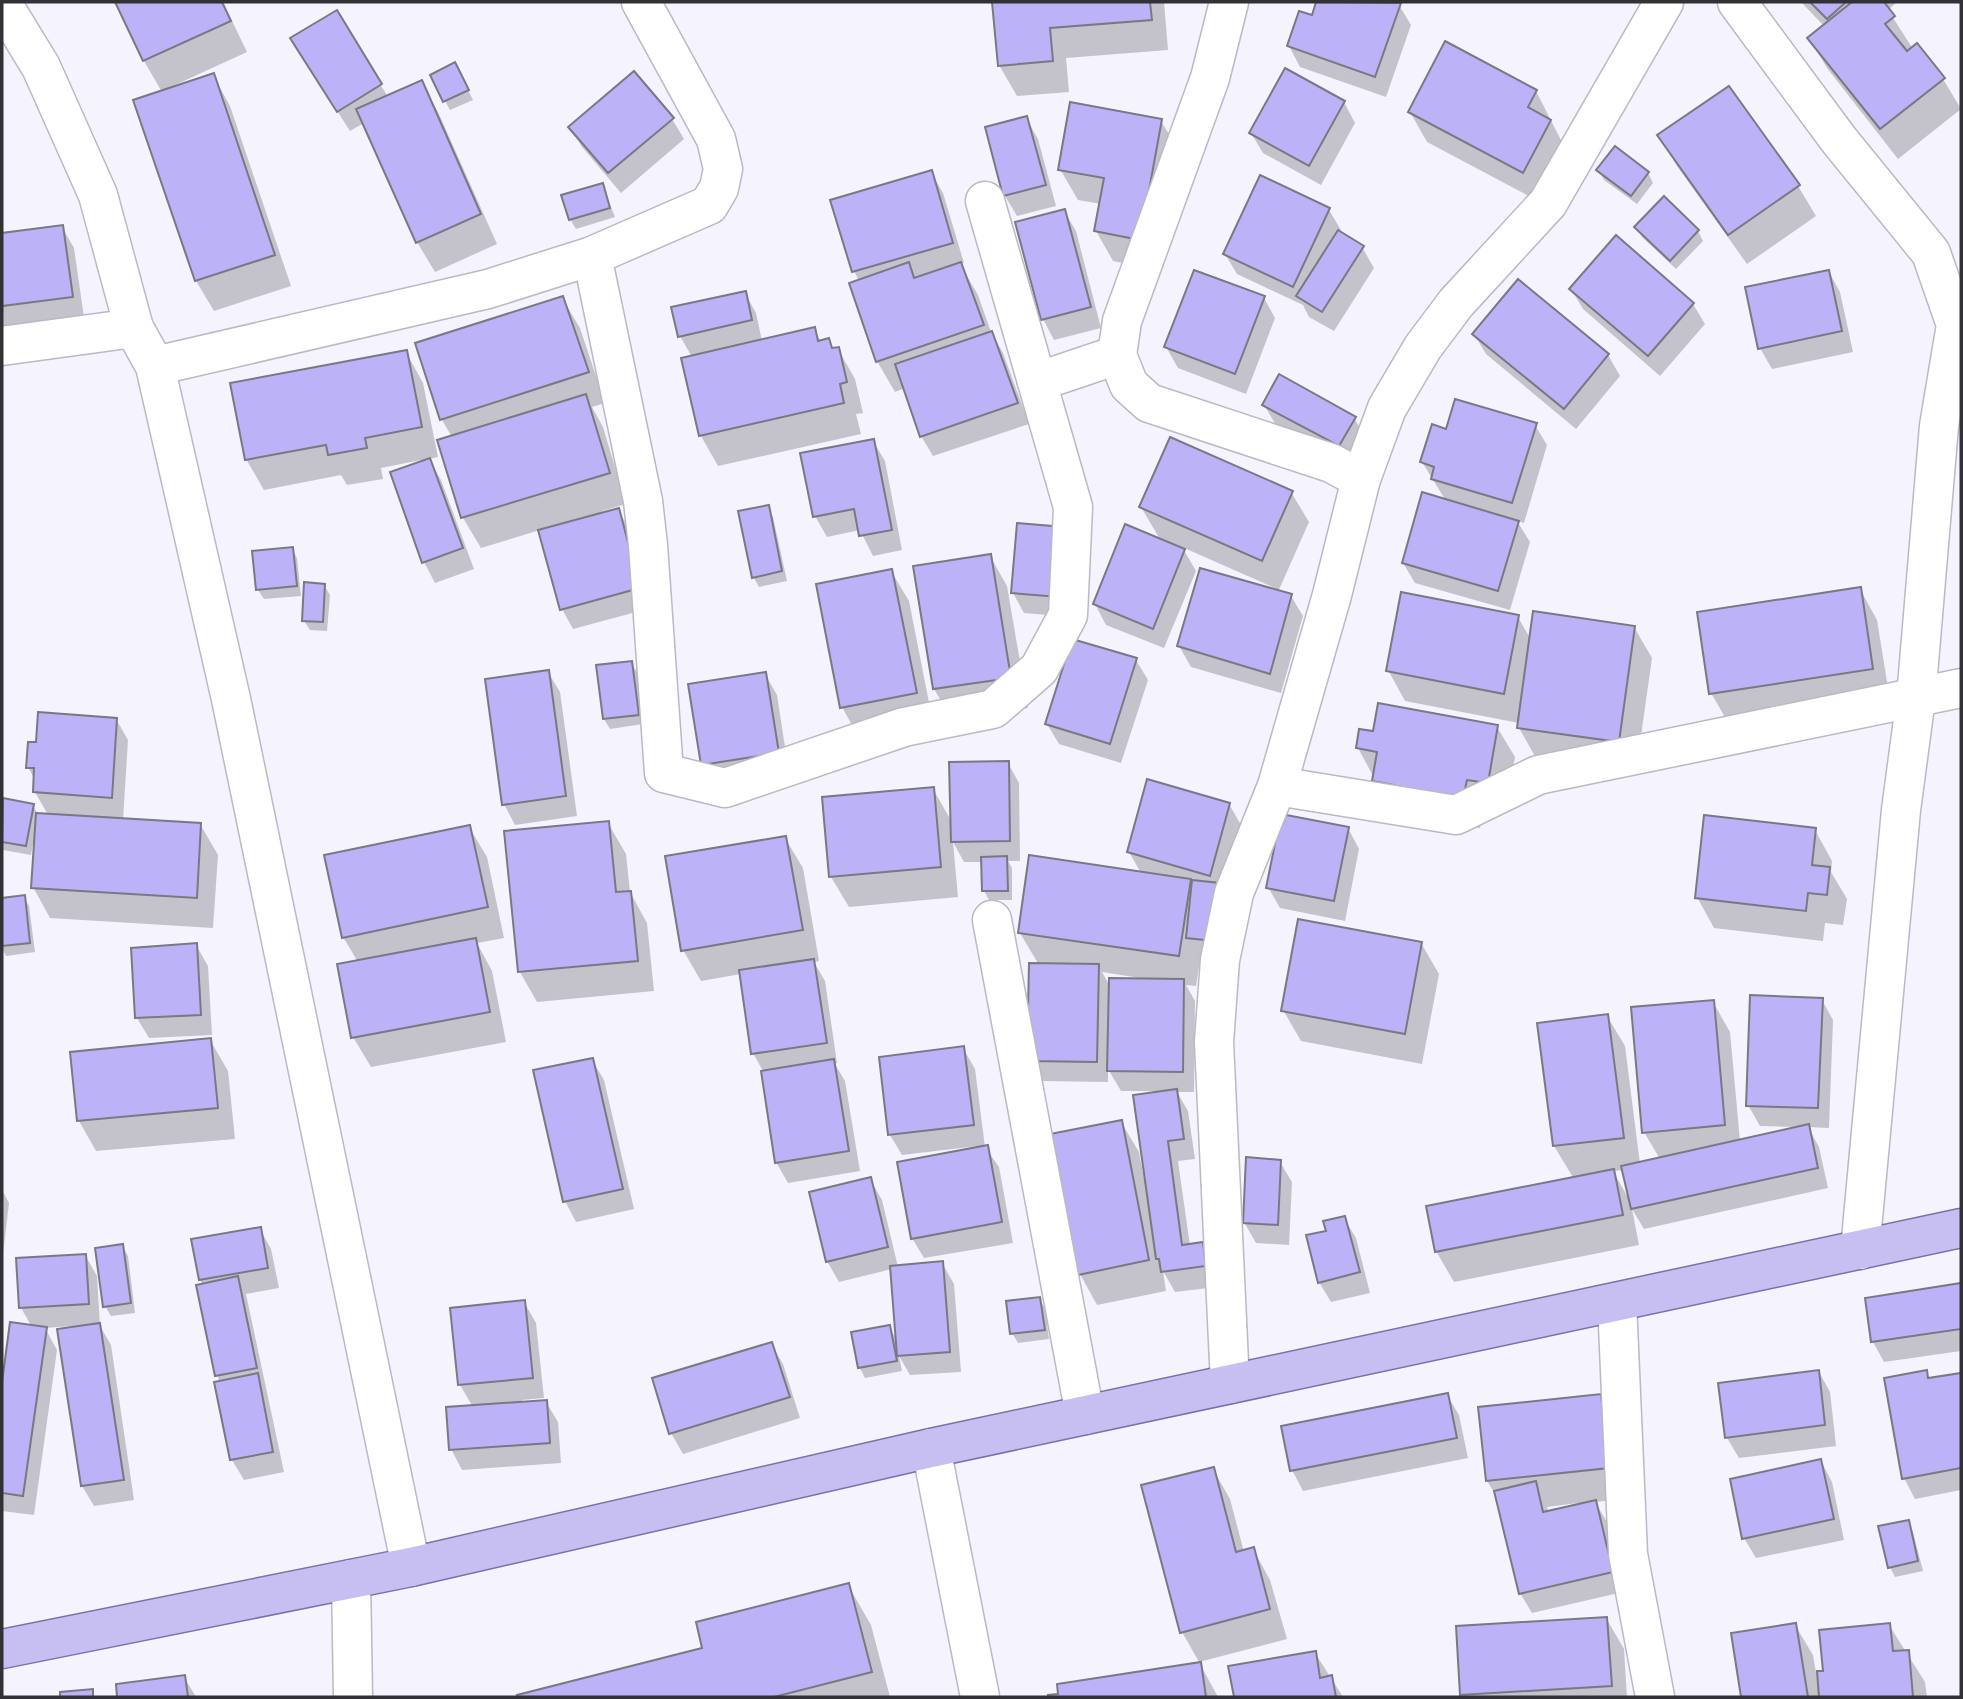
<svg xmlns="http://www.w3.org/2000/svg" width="1963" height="1699" font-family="'Asap Condensed',sans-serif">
<rect width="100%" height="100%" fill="#f5f4fe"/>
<g fill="#0003" fill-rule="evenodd">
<path d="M117,2H223L247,52L173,86L174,88L213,75L230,106L291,286L214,311L196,281L135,101L162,92L144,61Z"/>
<path d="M994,2H1164L1168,50L1066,58L1069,92L1017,96L999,65Z"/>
<path d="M1318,2H1390L1399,5L1411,25L1386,97L1300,67L1289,46L1313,17Z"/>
<path d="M1801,2H1897L1888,10L1913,49L1943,79L1961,109L1898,159L1827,68L1809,38L1824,26Z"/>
<path d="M336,12L388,97L421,82L438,112L497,244L435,272L417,242L364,123L350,131L304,59Z"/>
<path d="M460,74L473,100L450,110L445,101Z"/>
<path d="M1536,91L1567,152L1540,202L1427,142L1410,112Z"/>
<path d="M1344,102L1355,123L1321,185L1263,153L1251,133Z"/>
<path d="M1026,118L1038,139L1056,206L1017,216L1005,196L987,128Z"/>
<path d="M672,119L684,139L621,193L582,147L570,127Z"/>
<path d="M1161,121L1179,151L1157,270L1113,261L1096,231L1101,204L1078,200L1060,169Z"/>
<path d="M1659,136L1798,186L1816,216L1747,264L1677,166Z"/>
<path d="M1599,171L1648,173L1653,183L1637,204L1604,180Z"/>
<path d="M931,172L943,193L964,263L960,264L978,295L991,332L1003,353L1029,424L933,456L921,436L905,388L895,392L877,361L859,281L854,271Z"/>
<path d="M602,185L615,217L576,229L570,219Z"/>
<path d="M1329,210L1341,230L1339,233L1362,247L1374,268L1334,331L1309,317L1303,305L1237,274L1225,254Z"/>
<path d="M1064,211L1076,231L1101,328L1054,340L1043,319Z"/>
<path d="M62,227L74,248L84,317L2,328V235Z"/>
<path d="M1637,227L1698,231L1703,241L1676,269L1642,237Z"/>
<path d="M1829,272L1840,292L1853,352L1772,369L1760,348Z"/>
<path d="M1571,289L1693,304L1705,324L1660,376L1583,309Z"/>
<path d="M745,293L756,313L762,341L814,329L821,342L828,340L833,350L838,349L855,379L863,413L856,414L861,434L718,466L701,436L692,357L680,336Z"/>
<path d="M562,298L580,328L605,403L592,407L603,427L626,504L602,511L603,514L618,510L630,530L651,608L573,629L562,609L540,530L481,548L463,518L439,441L452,437L442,420L417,345Z"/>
<path d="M1264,298L1275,318L1246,394L1178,368L1166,347Z"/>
<path d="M1474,334L1608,355L1620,376L1576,429L1486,354Z"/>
<path d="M406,352L423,383L438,457L429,459L441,480L474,569L435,583L424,562L421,460L381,468L383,479L347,485L341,475L264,490L246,459Z"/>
<path d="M1264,405L1354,418L1366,438L1351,466L1276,425Z"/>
<path d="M1535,425L1547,445L1524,523L1517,521L1530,542L1510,610L1415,583L1403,563L1446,501L1422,462L1447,431Z"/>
<path d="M873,441L885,461L902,550L873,556L860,530L827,537L815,516Z"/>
<path d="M1291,492L1309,522L1278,592L1291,596L1303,616L1281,693L1191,667L1179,646L1277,589L1182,547L1196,571L1164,648L1106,625L1095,604L1161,541L1141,507Z"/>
<path d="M768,507L773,517L787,581L759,587L754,578L740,513Z"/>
<path d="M1018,525L1070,617L1024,613L1013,593Z"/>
<path d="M292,549L297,558L301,596L264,599L258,590Z"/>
<path d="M990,556L1007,586L1028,708L952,719L934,689Z"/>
<path d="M891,571L909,601L933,723L859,738L842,707Z"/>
<path d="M324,585L330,595L327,631L310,630L304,621Z"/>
<path d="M1860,589L1877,620L1890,700L1729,724L1711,693Z"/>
<path d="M1518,617L1531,640L1634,627L1652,658L1636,772L1536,758L1519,728V723L1405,701L1388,670Z"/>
<path d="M1136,660L1148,680L1121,763L1059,744L1047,724Z"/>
<path d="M631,663L637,672L643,724L610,729L604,719L598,667Z"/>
<path d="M548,672L560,692L577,816L515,825L504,804Z"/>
<path d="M765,674L777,695L789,773L715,785L703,765Z"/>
<path d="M116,719L128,740L123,820L200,824L218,855L213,928L50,918L33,887L35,844L33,843L31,855L3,850L2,847V818L5,800L33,805L38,815H48L35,792V780L28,767L37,744Z"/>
<path d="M1497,727L1515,757L1505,813L1484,810L1480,828L1392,811L1358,748Z"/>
<path d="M1008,763L1019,783L1020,861H1008L1012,868V900H989L984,891L983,862H964L953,842L958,897L849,907L831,877L933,789L952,822Z"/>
<path d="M1229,804L1241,825L1222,891L1219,950L1202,948L1196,986L1186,985L1195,1001L1194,1092H1177L1188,1111L1195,1159L1178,1161L1190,1246L1202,1244L1214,1265L1217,1287L1175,1292L1163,1271L1166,1291L1097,1305L1080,1274L1121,1122L1139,1152L1144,1179L1147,1178L1155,1091H1121L1108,1069V1082L1041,1081L1029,1060L1039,965L1020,933L1141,873L1129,852ZM1102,972L1140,978V980L1111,988Z"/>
<path d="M608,823L626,854L630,892L647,923L654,991L537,1002L520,972Z"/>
<path d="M469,827L487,857L504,938L477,943L492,971L506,1042L371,1067L353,1037L358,962L343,937Z"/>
<path d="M1348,828L1359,849L1345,921L1280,908L1268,887Z"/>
<path d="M1815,830L1832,861L1831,872L1847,899L1843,925L1825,923L1823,941L1714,928L1697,897Z"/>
<path d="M785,838L803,868L819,961L814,962L825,981L837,1063L835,1064L845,1081L860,1171L788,1183L776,1162L764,1073L753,1053L741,974L701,981L683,950Z"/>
<path d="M24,897L29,906L35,952L6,956L2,948V899Z"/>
<path d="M1421,943L1439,974L1422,1064L1301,1041L1283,1010Z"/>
<path d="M196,945L208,966L212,1035L149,1038L137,1018Z"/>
<path d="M1822,1000L1833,1020L1829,1128L1808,1127L1819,1147L1828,1188L1644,1229L1632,1209L1639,1245L1454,1282L1436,1251L1574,1179L1554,1146L1607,1016L1625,1046L1640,1164L1660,1159L1644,1132L1713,1002L1730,1032L1740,1141L1798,1127L1760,1126L1748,1105ZM1624,1170L1630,1201L1613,1171Z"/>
<path d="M210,1040L228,1071L235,1139L96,1151L79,1121Z"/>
<path d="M963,1048L975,1069L985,1147L999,1167L1013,1243L924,1258L912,1238L979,1148L978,1146L902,1155L890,1135Z"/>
<path d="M592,1060L604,1080L634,1209L576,1222L565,1201Z"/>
<path d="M1280,1162L1292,1182L1289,1245L1256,1243L1244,1222Z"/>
<path d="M870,1179L882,1200L898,1267L942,1263L954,1284L961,1372L910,1375L899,1356L902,1371L865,1378L860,1368L853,1334L889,1327L898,1342L892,1269L839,1282L827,1261Z"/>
<path d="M2,1190L9,1203L2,1263Z"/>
<path d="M1344,1218L1356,1238L1370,1293L1331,1302L1319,1282L1328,1232Z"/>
<path d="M260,1229L271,1249L279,1288L246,1294L284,1472L244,1480L232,1460L203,1285L200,1280Z"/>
<path d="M122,1246L128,1256L135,1313L111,1316L105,1306Z"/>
<path d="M85,1255L97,1276L100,1326L111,1345L134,1500L94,1506L82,1486L59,1331L72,1329V1326L45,1328L57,1350L34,1515L2,1511V1395L11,1324L32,1327L21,1308L18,1260Z"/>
<path d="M1961,1285V1351L1884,1362L1873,1342L1867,1299Z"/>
<path d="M1039,1299L1045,1308L1049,1339L1018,1343L1012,1333Z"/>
<path d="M524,1302L536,1323L544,1398L522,1400V1404L546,1402L558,1422L561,1463L462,1470L451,1449L473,1407L460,1385Z"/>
<path d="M771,1344L783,1364L800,1418L683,1454L671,1433L654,1380Z"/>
<path d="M1819,1372L1830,1392L1836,1446L1739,1458L1727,1438Z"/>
<path d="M1926,1372L1930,1380L1961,1374V1490L1915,1499L1904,1478Z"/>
<path d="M1447,1395L1459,1415L1468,1458L1303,1491L1292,1470Z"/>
<path d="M1600,1396L1617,1427L1625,1499L1595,1502L1607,1522L1623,1592L1532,1613L1520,1593L1497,1497L1487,1481ZM1578,1503V1506L1549,1513L1547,1507Z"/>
<path d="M1821,1461L1832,1482L1844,1540L1756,1558L1744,1538Z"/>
<path d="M1213,1469L1230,1499L1244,1552L1253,1549L1270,1580L1287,1639L1199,1662L1182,1632Z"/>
<path d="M1908,1522L1913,1532L1923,1571L1895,1577L1890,1567Z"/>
<path d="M848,1585L871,1625L890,1697H519L704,1649Z"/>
<path d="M1606,1618L1624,1649L1627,1697H1463L1462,1695Z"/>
<path d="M1795,1625L1813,1655L1816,1673L1825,1672L1889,1625L1925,1682L1927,1697H1743L1733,1635Z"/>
<path d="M1315,1653L1343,1697H1236L1230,1667Z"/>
<path d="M1200,1664L1218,1697H1050L1060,1696Z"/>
<path d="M184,1677L196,1697H119L117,1685Z"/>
</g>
<g fill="#bcb2f7" stroke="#797883" stroke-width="2">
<path d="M115,2H222L231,21L143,61Z"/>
<path d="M992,2H1150L1152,20L1050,28L1053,61L998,66Z"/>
<path d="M1316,2L1401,3L1375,77L1287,46L1299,11L1312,15Z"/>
<path d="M1810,2H1846L1827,19Z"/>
<path d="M1852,2H1884L1895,16L1885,24L1907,51L1917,43L1945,78L1880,129L1807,38Z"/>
<path d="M337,10L382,84L337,112L290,38Z"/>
<path d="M1445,41L1537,90L1528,107L1551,120L1523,173L1408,112Z"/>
<path d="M455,62L469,90L443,102L430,75Z"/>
<path d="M1285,68L1345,101L1309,166L1249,133Z"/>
<path d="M634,71L674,118L608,173L568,127Z"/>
<path d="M214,73L275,255L195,281L133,100Z"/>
<path d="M422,80L481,214L416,243L356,109Z"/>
<path d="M1729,86L1800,185L1728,235L1657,135Z"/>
<path d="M1070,102L1162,119L1140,240L1094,231L1104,178L1058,170Z"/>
<path d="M1027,116L1046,185L1003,196L985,127Z"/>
<path d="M1615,146L1649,172L1631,196L1596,170Z"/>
<path d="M932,170L953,243L852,272L830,200Z"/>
<path d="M1260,175L1330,208L1293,287L1223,254Z"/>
<path d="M603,183L610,208L569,220L561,195Z"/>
<path d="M1664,196L1699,230L1670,261L1634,227Z"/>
<path d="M1065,209L1091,307L1041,320L1015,222Z"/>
<path d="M63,225L73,297L2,306V233Z"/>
<path d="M1338,230L1364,246L1322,312L1296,296Z"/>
<path d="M1616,235L1694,303L1648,356L1569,289Z"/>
<path d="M909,262L914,278L961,262L984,325L876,362L849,283Z"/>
<path d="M1194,270L1265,296L1235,374L1164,347Z"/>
<path d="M1829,270L1842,331L1758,349L1745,287Z"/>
<path d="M1518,279L1609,354L1564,409L1472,334Z"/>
<path d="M746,291L752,320L678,337L671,307Z"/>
<path d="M563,296L589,372L440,420L415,343Z"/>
<path d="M815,327L818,341L829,338L832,348L839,347L847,382L840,384L844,403L699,436L681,358Z"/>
<path d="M992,331L1018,403L920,437L895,364Z"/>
<path d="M407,350L422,427L365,438L367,448L328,455L326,445L245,460L230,383Z"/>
<path d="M1279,374L1356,417L1339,446L1262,405Z"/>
<path d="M586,394L610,473L461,518L437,440Z"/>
<path d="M1455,399L1537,423L1512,503L1431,479L1434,467L1420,462L1432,424L1446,429Z"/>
<path d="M1170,437L1293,491L1262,561L1139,507Z"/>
<path d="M874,439L892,530L859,536L854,509L813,517L800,453Z"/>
<path d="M430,458L463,548L422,563L390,472Z"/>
<path d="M1422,492L1519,521L1498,591L1402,563Z"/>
<path d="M769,505L782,571L752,578L738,511Z"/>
<path d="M619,508L640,588L560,610L538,530Z"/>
<path d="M1017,523L1064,527L1059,597L1011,593Z"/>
<path d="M1125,524L1185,549L1153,629L1093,604Z"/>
<path d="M293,547L297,586L256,590L252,551Z"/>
<path d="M991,554L1011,678L933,689L913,566Z"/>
<path d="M1200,568L1292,594L1270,674L1177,646Z"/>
<path d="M892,569L917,693L840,708L816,584Z"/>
<path d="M304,582L325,584L323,622L302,621Z"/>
<path d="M1861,587L1873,669L1709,694L1697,612Z"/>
<path d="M1401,592L1519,615L1504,694L1386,671Z"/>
<path d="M1533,611L1635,626L1619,742L1517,728Z"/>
<path d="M1072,639L1137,658L1110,744L1045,724Z"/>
<path d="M632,661L639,715L603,719L596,665Z"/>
<path d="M549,670L566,796L502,805L485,679Z"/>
<path d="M766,672L779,753L701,765L688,684Z"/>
<path d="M1378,703L1498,725L1488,783L1467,780L1463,798L1393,795L1394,785L1372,781L1377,752L1356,748L1359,729L1373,731Z"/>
<path d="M38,712L117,718L112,798L33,792L34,768H26L28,742H36Z"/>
<path d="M1009,761L1010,841L951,842L949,762Z"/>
<path d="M1147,779L1230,803L1210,876L1127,852Z"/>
<path d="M934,787L941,867L829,877L822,797Z"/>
<path d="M3,798L34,804L26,846L2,842Z"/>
<path d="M36,813L201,823L197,898L31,888Z"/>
<path d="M1281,814L1349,827L1334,901L1266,888Z"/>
<path d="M1704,815L1816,828L1812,865L1830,867L1827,895L1808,893L1806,911L1695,898Z"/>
<path d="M609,821L616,892L631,891L638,961L518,972L504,831Z"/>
<path d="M470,825L488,907L342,938L324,855Z"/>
<path d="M786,836L803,930L681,951L665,856Z"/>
<path d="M1029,855L1191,879L1179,956L1018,933Z"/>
<path d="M1007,856L1008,891H982L981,857Z"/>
<path d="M1192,880L1220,883L1214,941L1186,938Z"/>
<path d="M25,895L30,943L2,946V898Z"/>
<path d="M1298,919L1422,942L1405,1034L1281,1011Z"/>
<path d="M476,938L490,1012L351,1038L337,964Z"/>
<path d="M197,943L201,1015L135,1018L131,948Z"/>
<path d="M814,959L827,1043L751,1054L739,970Z"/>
<path d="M1029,963L1099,964L1097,1062L1027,1061Z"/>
<path d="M1109,978L1184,979L1183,1072L1107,1071Z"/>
<path d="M1750,995L1823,998L1818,1108L1746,1106Z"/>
<path d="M1714,1000L1725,1125L1642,1133L1631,1007Z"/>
<path d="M1608,1014L1624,1138L1553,1146L1537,1023Z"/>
<path d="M211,1038L218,1108L77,1121L70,1052Z"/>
<path d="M964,1046L974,1125L888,1135L879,1057Z"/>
<path d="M593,1058L623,1189L563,1202L533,1070Z"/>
<path d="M834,1059L849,1151L775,1163L761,1071Z"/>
<path d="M1177,1089L1184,1139L1168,1141L1182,1245L1203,1242L1206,1266L1161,1272L1159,1259H1156L1133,1095Z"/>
<path d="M1122,1120L1149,1260L1078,1275L1050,1134Z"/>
<path d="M1809,1124L1818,1168L1631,1209L1621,1166Z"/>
<path d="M988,1145L1002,1222L911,1239L897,1162Z"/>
<path d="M1246,1157L1281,1160L1278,1225L1243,1223Z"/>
<path d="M1614,1169L1623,1215L1435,1252L1426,1206Z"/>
<path d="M871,1177L888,1247L826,1262L809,1192Z"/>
<path d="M1345,1216L1360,1272L1318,1283L1306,1235L1326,1231L1323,1221Z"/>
<path d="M261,1227L268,1268L199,1280L191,1239Z"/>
<path d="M123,1244L131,1303L103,1307L95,1248Z"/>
<path d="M86,1254L89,1304L19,1308L16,1258Z"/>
<path d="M943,1261L950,1352L897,1356L890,1266Z"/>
<path d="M238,1276L257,1368L215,1376L196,1285Z"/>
<path d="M1961,1283V1329L1871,1342L1865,1298Z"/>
<path d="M1040,1297L1045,1330L1010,1334L1006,1301Z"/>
<path d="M525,1300L533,1378L458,1385L450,1308Z"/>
<path d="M10,1322L47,1327L23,1496L2,1493V1382Z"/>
<path d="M100,1323L124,1480L81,1486L57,1329Z"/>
<path d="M890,1325L897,1361L858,1368L851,1332Z"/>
<path d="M772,1342L790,1397L669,1434L652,1378Z"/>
<path d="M1819,1370L1825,1425L1725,1438L1718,1383Z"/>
<path d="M1927,1370L1928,1378L1961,1373V1468L1902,1479L1884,1378Z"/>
<path d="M258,1373L273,1452L230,1460L214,1382Z"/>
<path d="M1448,1393L1457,1438L1290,1471L1281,1426Z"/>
<path d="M1601,1394L1609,1468L1486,1481L1478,1407Z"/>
<path d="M547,1400L550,1443L449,1450L446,1407Z"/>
<path d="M1821,1459L1834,1519L1742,1539L1730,1479Z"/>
<path d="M1214,1467L1236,1552L1254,1547L1270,1609L1180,1633L1141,1485Z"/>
<path d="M1536,1481L1543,1512L1596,1500L1613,1572L1519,1594L1494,1491Z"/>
<path d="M1909,1520L1918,1561L1888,1568L1878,1526Z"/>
<path d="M849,1583L872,1672L774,1697H518L517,1695L702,1648L696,1622Z"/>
<path d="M1607,1617L1612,1686L1460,1695L1456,1626Z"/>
<path d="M1796,1623L1808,1697H1741L1731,1633Z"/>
<path d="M1890,1623L1893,1651L1909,1650L1913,1697H1819L1817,1671H1823L1819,1630Z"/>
<path d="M1316,1651L1320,1678L1332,1675L1336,1697H1234L1228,1666Z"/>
<path d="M1201,1662L1206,1697H1048V1695L1058,1694L1057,1684Z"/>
<path d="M185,1675L188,1697H117L116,1684Z"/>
<path d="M93,1689V1697H60V1692Z"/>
</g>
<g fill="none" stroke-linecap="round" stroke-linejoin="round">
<defs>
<g id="minor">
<path d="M1229,2L1210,78L1122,321L1117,355L1129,385L1149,403L1331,463L1361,479"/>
<path d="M1737,2L1839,140L1931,253L1956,325L1939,426L1916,698L1901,810L1860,1250"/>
<path d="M2,3L41,67L98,195L134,328L155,366L231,699L411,1567"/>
<path d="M592,256L643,501L648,545L664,773L725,788L904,727L993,709L1039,669L1068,615L1073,507L985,201"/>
<path d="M2,346L134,328"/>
<path d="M155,366L488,289L592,256L709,205L719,188L723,169L716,139L641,2"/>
<path d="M1037,382L1117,355"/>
<path d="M1277,786L1456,815L1538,775L1961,688"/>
<path d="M992,920L1085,1415"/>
<path d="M1617,1302L1628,1554L1655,1697"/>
<path d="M1230,1384L1214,1042L1220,960L1234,893L1277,786L1332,595L1361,479L1387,408L1423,347L1456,303L1548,203L1664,2"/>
<path d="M931,1448L980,1697"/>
<path d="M351,1579L353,1697"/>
</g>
<path id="major" d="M2,1649L411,1567L931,1448L1961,1228"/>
</defs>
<use href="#minor" stroke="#bab9c4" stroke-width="41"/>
<use href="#major" stroke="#7b71a9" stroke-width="41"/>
<use href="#minor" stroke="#fff" stroke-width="38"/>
<use href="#major" stroke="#c7bef1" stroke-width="38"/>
</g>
<rect width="1963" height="1699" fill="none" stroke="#323136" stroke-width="7"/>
</svg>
